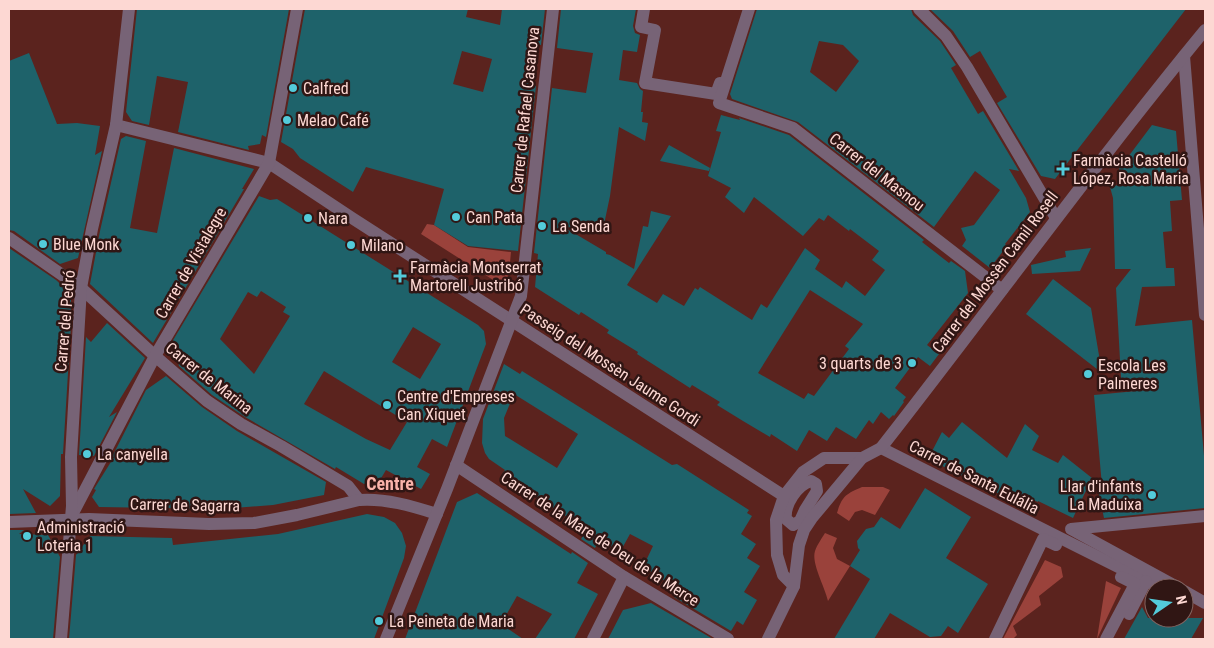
<svg xmlns="http://www.w3.org/2000/svg" width="1214" height="648" font-family="'Roboto Condensed',sans-serif">
<rect width="100%" height="100%" fill="#5b231e"/>
<g fill="#9a423b">
<path d="M427,224L434,225L468,247L511,252L509,273L507,280L498,283L421,234Z"/>
<path d="M862,487H883L890,490L875,515L862,510L855,512L849,521L837,513C842,496 846,494 862,487Z"/>
<path d="M825,533L837,538L833,548L837,559L850,566L828,601C825,587 811,563 815,551C817,545 822,538 825,533Z"/>
<path d="M1045,560L1061,567L1063,577L1039,596L1041,605L1013,626L1017,635L1013,639H1003Z"/>
<path d="M1106,581L1121,588L1097,639Z"/>
</g>
<g fill="#1e626a" fill-rule="evenodd">
<path d="M137,9H289L266,137L262,135L260,144L248,146L249,150L178,132L188,82L157,76L149,125L132,121L126,112Z"/>
<path d="M305,9H468L466,17L500,25L502,9H545L541,45L534,44L532,69L530,85L536,86L518,251L468,246L434,225L444,189L366,167L353,192L300,158L293,149L281,142ZM462,51L492,59L483,92L453,84Z"/>
<path d="M561,9H636L633,26L635,33L640,35L637,52L623,50L619,80L637,83L640,89L643,91L641,112H643L642,122L648,123L645,141L619,127L610,196L602,234L562,226L606,252V254L610,255L634,269L643,226L648,227L651,211L671,216L627,285L657,303L663,294L684,306L695,288L698,290L700,287L752,320L761,304L767,308L805,248L820,260L815,269L842,288L846,281L865,296L885,270L872,260L879,251L850,229L849,231L828,215L824,221L819,218L803,236L754,197L744,213L725,197L731,188L708,176L721,132L716,131L721,115L740,120L739,118L789,135L924,240L922,242L949,263L951,261L965,271L968,293L927,345L939,354L930,366L918,357L895,388L906,397L903,401L904,402L894,416L893,415L889,419L881,412L873,424L869,420L856,439L836,427L827,441L809,430L797,451L771,434L770,437L743,421L717,405L720,402L692,385L690,388L637,354L638,352L607,333L609,330L581,312L579,315L535,287L538,254L534,253L552,88L586,93L593,53L557,48ZM810,290L863,324L845,346L849,349L814,396L808,393L804,399L758,373Z"/>
<path d="M757,9H911L913,15L940,41L956,65L951,68L978,114L983,111L1019,171L1009,169L1026,198L1030,212L1005,244L1007,246L990,268L962,246L966,240L961,228L974,225L1000,190L975,171L934,227L798,122L732,99L730,94ZM819,41L843,45L859,61L836,92L810,72Z"/>
<path d="M930,9H1186L1055,179L1041,176L997,103L1007,97L980,51L970,57L953,31Z"/>
<path d="M29,53L57,124L77,123L100,126L95,155L102,151L78,258L60,264L14,231L9,230V61Z"/>
<path d="M1152,125L1176,131L1182,200L1170,201L1172,231L1163,232L1166,268H1174L1175,286L1142,287L1135,326L1192,320L1205,467V508L1104,518L1096,481L1102,486L1094,395L1147,390L1121,378L1116,288L1131,269H1115L1113,198L1110,187L1122,184L1119,169Z"/>
<path d="M126,136L146,141L130,228L157,233L174,148L254,169L242,189H244L153,343L90,284L100,231L121,139Z"/>
<path d="M669,145L710,168L709,171L660,161Z"/>
<path d="M259,196L270,200L277,199L478,325L484,331L486,344L447,447L432,439L417,467L430,474L421,489L386,470L380,480L364,484L336,467L335,469L245,417L212,395L179,366L172,342ZM261,291L286,307L283,312L290,316L254,374L220,339L248,292L257,297ZM413,327L441,344L420,379L392,362ZM324,371L407,422L390,450L366,439L304,404Z"/>
<path d="M9,248L56,280L71,294V324L63,454H61L60,496L50,506L23,489L36,513L9,514Z"/>
<path d="M1091,248L1080,271L1032,274L1031,265L1066,257L1065,251Z"/>
<path d="M1053,279L1091,308L1102,373L1026,314Z"/>
<path d="M107,323L145,358L109,417L117,412L94,456L79,455L86,337L91,342Z"/>
<path d="M504,364L520,374L522,371L672,465L677,464L749,510L747,513L752,516L741,534L756,544L747,558L760,566L744,592L757,600L743,625L737,621L731,631L674,597L685,594L643,567L653,546L630,534L620,552L600,539L595,548L581,539L587,530L502,474L505,470L489,459L485,453L482,443L483,419ZM514,394L578,434L557,468L505,436L504,418Z"/>
<path d="M166,376L202,407L237,431L326,482L324,495L273,505L221,509L99,507L92,497L96,490L94,489L114,457H112L146,390Z"/>
<path d="M962,422L1007,458L1025,424L1039,436L1032,450L1058,463L1063,455L1092,478L1073,518L1038,501V502L1024,496L1020,504L928,459L942,432L949,438Z"/>
<path d="M925,488L971,517L946,558L988,584L958,633L948,626L941,636L930,637L890,613L874,639H834L870,579L850,566L860,550L858,548L857,541L866,529L874,527L881,517L900,529Z"/>
<path d="M477,493L571,554L572,552L588,563L577,583L598,594L574,639H535L552,614L517,596L501,624L523,639H405L457,502Z"/>
<path d="M367,514L384,517L395,523L402,533L406,546L404,558L374,639H69L76,555L90,536L172,538L173,545L278,534Z"/>
<path d="M9,530H24L19,534L48,535L60,557L53,639H9Z"/>
<path d="M651,603L713,639H608L623,610Z"/>
<path d="M1142,607L1148,618H1203L1191,639H1124Z"/>
</g>
<g fill="none" stroke-linecap="round" stroke-linejoin="round">
<g stroke="#776376" stroke-width="12">
<path d="M644,9L641,27L655,30L645,83L716,94L720,83"/>
<path d="M749,9L719,103L793,128L1002,290"/>
<path d="M919,9L946,36L967,67L1056,218"/>
<path d="M1184,56L1205,315"/>
<path d="M116,125L269,163L352,218L784,496"/>
<path d="M9,238L81,288L155,356L207,401L241,424L281,446L348,486L359,500"/>
<path d="M881,448L1160,588"/>
<path d="M456,465L624,577L728,639"/>
<path d="M811,481L816,484L817,491L805,510L800,521L793,525L786,519C784,505 797,485 811,481Z"/>
<path d="M73,513L155,356L269,163L297,9"/>
<path d="M9,522L89,519L209,524L254,523L297,515L359,500C385,498 412,506 437,514"/>
<path d="M794,586L783,575L777,555L776,520L784,496L803,472L824,458H862"/>
<path d="M1179,588L1071,529L1205,516"/>
<path d="M1184,591L1205,603"/>
<path d="M1129,614L1146,581"/>
<path d="M61,639L72,506L71,457L81,288L92,229L116,125L129,9"/>
<path d="M386,639L447,489L521,296L553,9"/>
<path d="M593,639L624,577"/>
<path d="M768,639L794,586L799,545L804,530L812,518L862,458L881,448C990,309 1093,166 1205,30"/>
<path d="M995,639L1043,539L1056,545"/>
<path d="M1106,639L1135,584L1121,577"/>
</g>
</g>
<g fill="#53cbda" stroke="#301614" stroke-width="2">
<circle cx="293" cy="88" r="5"/>
<circle cx="287" cy="120" r="5"/>
<path d="M1060.5 161.5h5v5h5v5h-5v5h-5v-5h-5v-5h5z"/>
<circle cx="456" cy="217" r="5"/>
<circle cx="308" cy="218" r="5"/>
<circle cx="542" cy="226" r="5"/>
<circle cx="43" cy="244" r="5"/>
<circle cx="351" cy="245" r="5"/>
<path d="M397.5 268.5h5v5h5v5h-5v5h-5v-5h-5v-5h5z"/>
<circle cx="912" cy="363" r="5"/>
<circle cx="1088" cy="374" r="5"/>
<circle cx="387" cy="405" r="5"/>
<circle cx="87" cy="454" r="5"/>
<circle cx="1152" cy="495" r="5"/>
<circle cx="27" cy="536" r="5"/>
<circle cx="379" cy="621" r="5"/>
</g>
<g text-anchor="middle" dominant-baseline="central" stroke-width="5" stroke-linejoin="round" paint-order="stroke">
<g font-size="16" fill="#fdd8d3" stroke="#301614" text-anchor="start">
<text x="303" y="88">Calfred</text>
<text x="297" y="120">Melao Café</text>
<text x="1073" y="160">Farmàcia Castelló<tspan x="1073" dy="18">López, Rosa Maria</tspan></text>
<text x="466" y="217">Can Pata</text>
<text x="318" y="218">Nara</text>
<text x="552" y="226">La Senda</text>
<text x="53" y="244">Blue Monk</text>
<text x="361" y="245">Milano</text>
<text x="410" y="267">Farmàcia Montserrat<tspan x="410" dy="18">Martorell Justribó</tspan></text>
<text x="902" y="363" text-anchor="end">3 quarts de 3</text>
<text x="1098" y="365">Escola Les<tspan x="1098" dy="18">Palmeres</tspan></text>
<text x="397" y="396">Centre d'Empreses<tspan x="397" dy="18">Can Xiquet</tspan></text>
<text x="97" y="454">La canyella</text>
<text x="1142" y="486" text-anchor="end">Llar d'infants<tspan x="1142" dy="18">La Maduixa</tspan></text>
<text x="37" y="527">Administració<tspan x="37" dy="18">Loteria 1</tspan></text>
<text x="389" y="621">La Peineta de Maria</text>
</g>
<g font-size="16" fill="#fdd8d3" stroke="#301614">
<text transform="translate(525 110) rotate(-84)">Carrer de Rafael Casanova</text>
<text transform="translate(877 172) rotate(38)">Carrer del Masnou</text>
<text transform="translate(191 263) rotate(-60)">Carrer de Vistalegre</text>
<text transform="translate(995 272) rotate(-53)">Carrer del Mossèn Camil Rosell</text>
<text transform="translate(65 321) rotate(-85)">Carrer del Pedró</text>
<text transform="translate(610 365) rotate(33)">Passeig del Mossèn Jaume Gordi</text>
<text transform="translate(209 378) rotate(38)">Carrer de Marina</text>
<text transform="translate(974 477) rotate(27)">Carrer de Santa Eulália</text>
<text transform="translate(185 505) rotate(1)">Carrer de Sagarra</text>
<text transform="translate(600 539) rotate(33)">Carrer de la Mare de Deu de la Merce</text>
</g>
<g font-size="18" font-weight="bold" fill="#fab3aa" stroke="#301614">
<text x="390" y="483">Centre</text>
</g>
</g>
<rect width="1214" height="648" fill="none" stroke="#fdd8d3" stroke-width="20"/>
<g transform="translate(1169 603) rotate(77)"><circle r="24" fill="#301614" stroke="#826460"/>
<path d="M0-4L9 19L0 12L-9 19Z" fill="#53cbda"/>
<text y="-8" font-size="14" font-weight="bold" text-anchor="middle" fill="#fdd8d3">N</text>
</g>
</svg>
